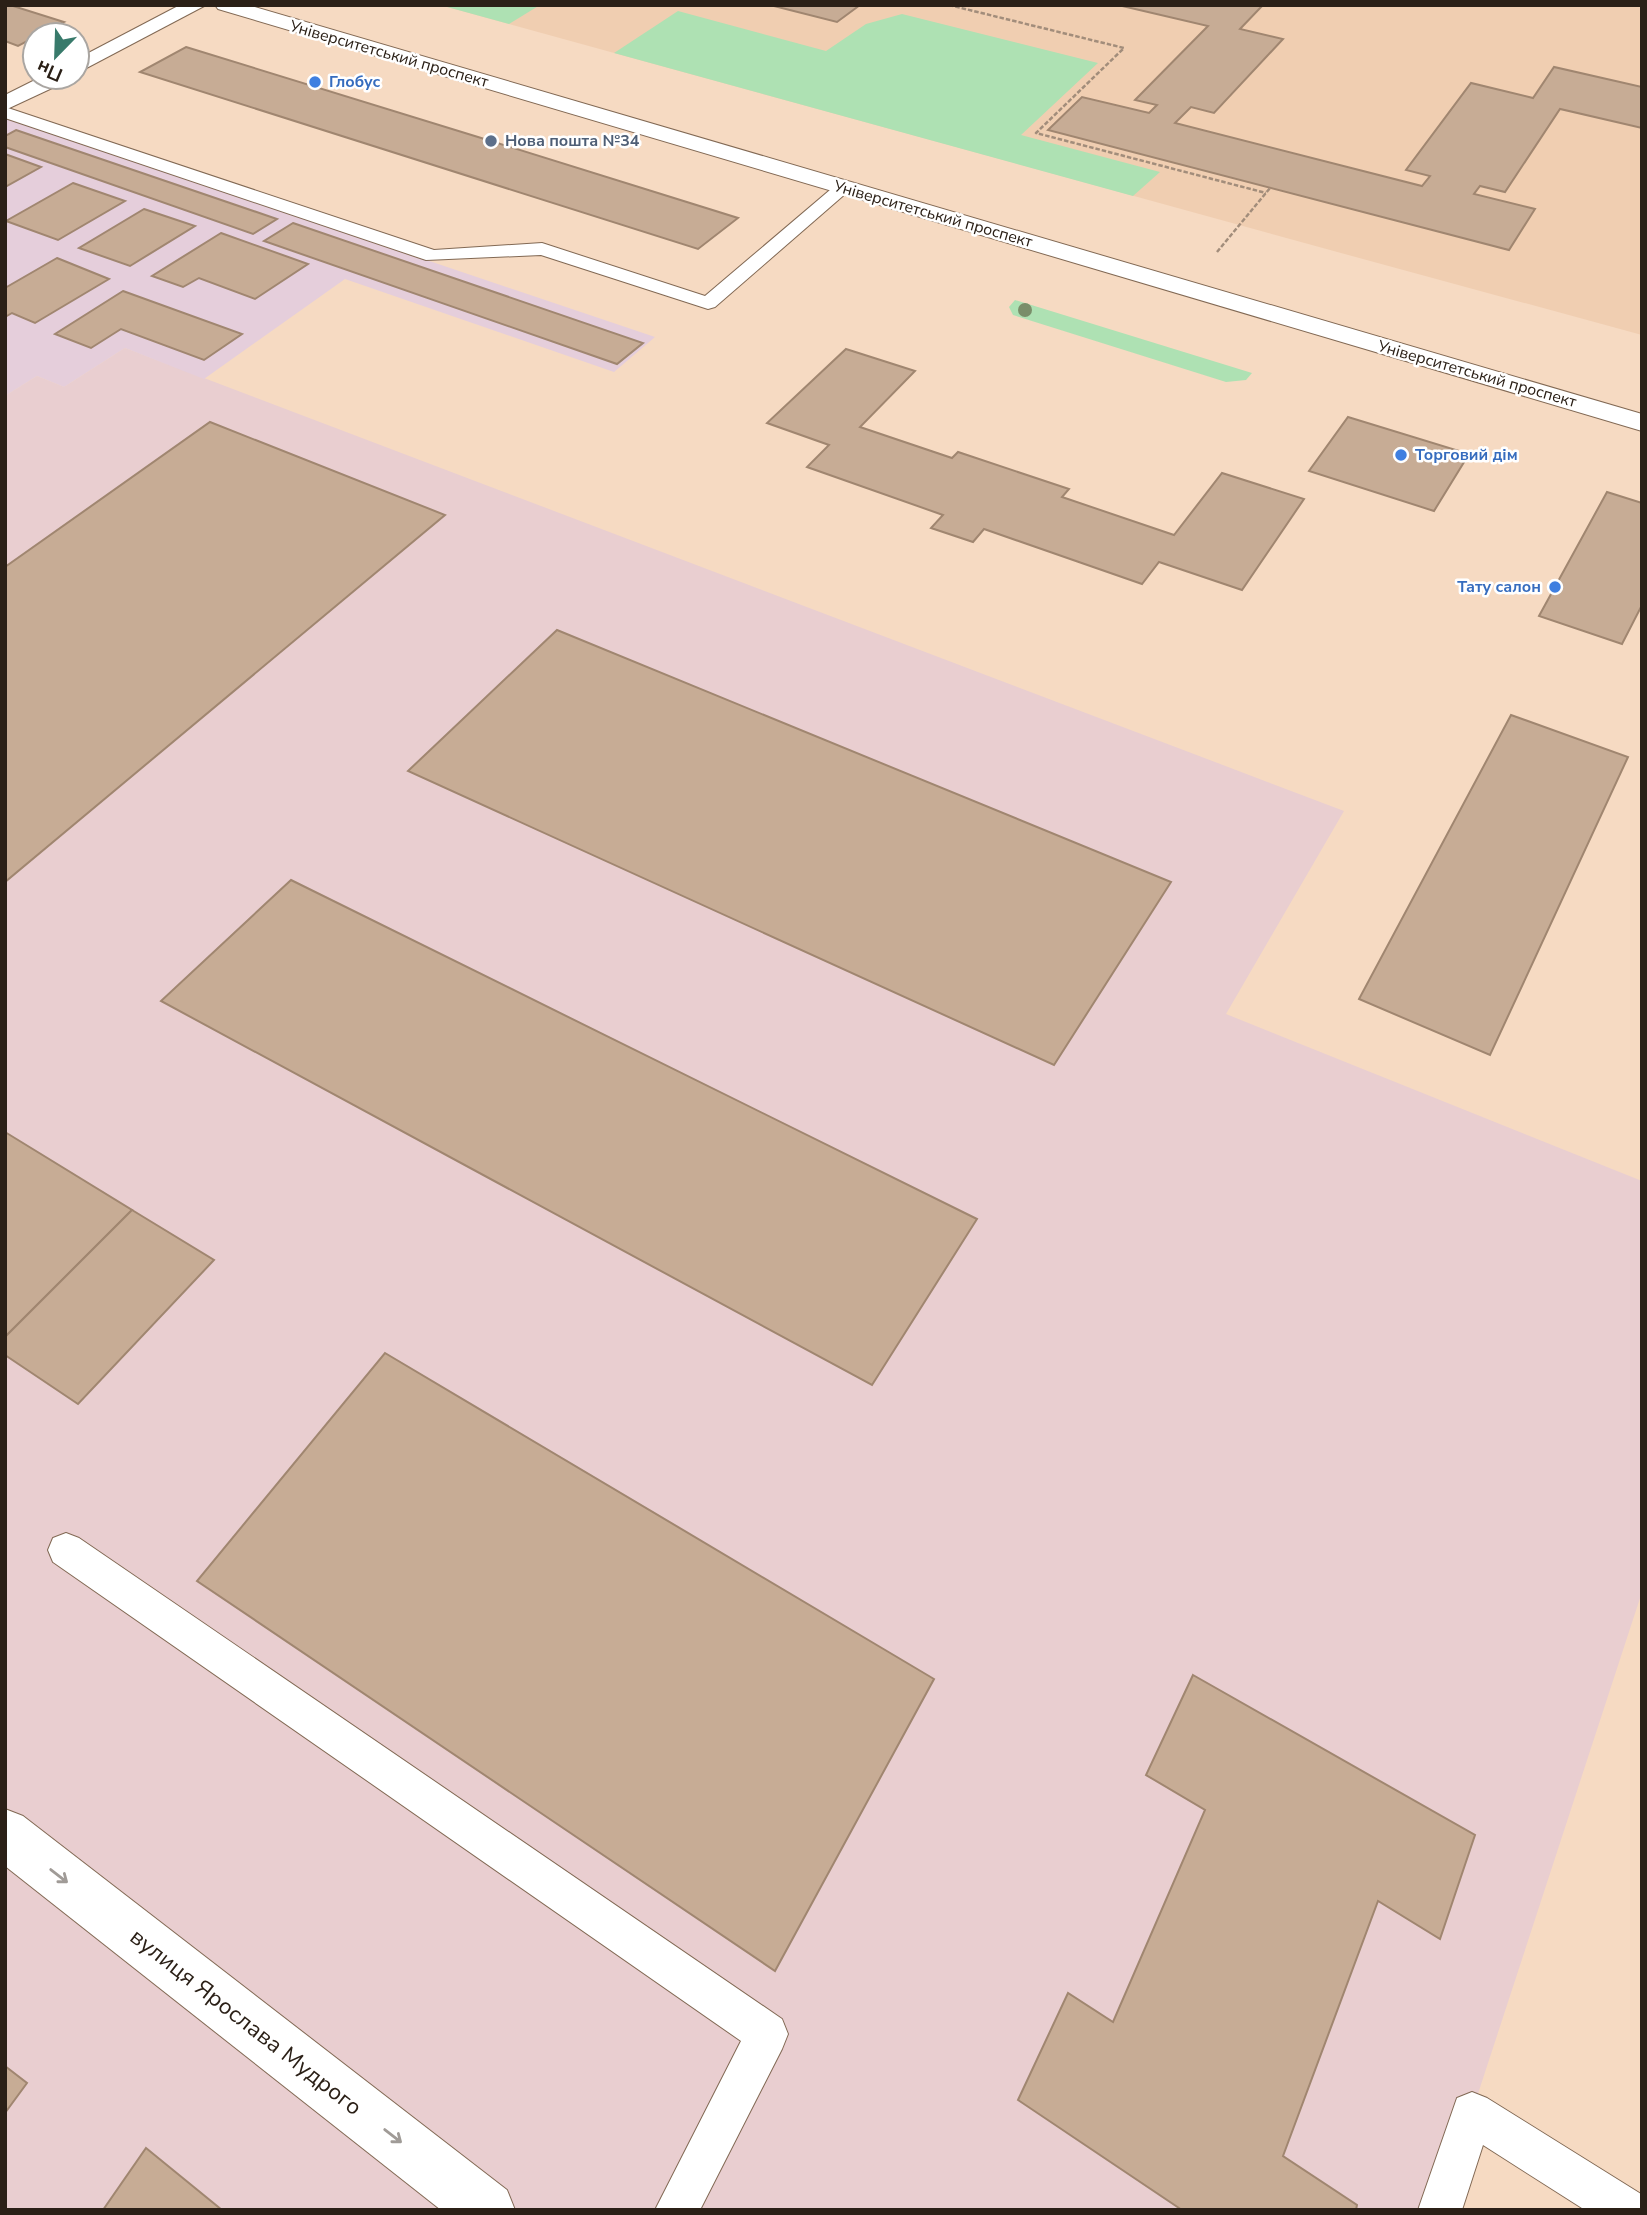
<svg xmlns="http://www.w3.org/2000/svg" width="1647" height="2215" font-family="'Nunito Sans',sans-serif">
<rect width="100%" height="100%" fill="#f6dac2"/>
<path fill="#e9ced0" d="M125,348L1344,811L1226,1014L1642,1181V1592L1440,2210H5V396L37,376L64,387Z"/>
<path fill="#e5cedb" d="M5,118L655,337L614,372L345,279L204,379L125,348L64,387L37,376L5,396Z"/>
<path fill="#f0ceb1" d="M440,5H1642V335L1341,253Z"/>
<g fill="#aee1b3">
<path d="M440,5H540L509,24Z"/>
<path d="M678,11L826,51L866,24L902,14L1098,63L1021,135L1160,172L1133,196L614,53Z"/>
<path d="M1015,300L1252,373L1246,380L1226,382L1013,315L1009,307Z"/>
</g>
<g fill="#c7ac95" stroke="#a08670" stroke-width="2">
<path d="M5,5H10L64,22L18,46L5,41Z"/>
<path d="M770,5H860L837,22Z"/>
<path d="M1118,5H1263L1240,29L1283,39L1214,113L1191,107L1175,123L1422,186L1430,176L1406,170L1471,83L1533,98L1554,67L1642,87V128L1560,109L1505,192L1480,186L1474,194L1535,209L1509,250L1048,130L1082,97L1149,113L1157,105L1135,100L1208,26Z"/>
<path d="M186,47L491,141L738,218L698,249L140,72Z"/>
<path d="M16,130L277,219L253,234L5,147V136Z"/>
<path d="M5,154L41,167L5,187Z"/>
<path d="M73,183L125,201L58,240L6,221Z"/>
<path d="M144,209L195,226L130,266L79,248Z"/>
<path d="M293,223L643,343L617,364L264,241Z"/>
<path d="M221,233L308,264L255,299L199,278L183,287L152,276Z"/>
<path d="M57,258L109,279L35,323L12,313L5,317V288Z"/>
<path d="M123,291L242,334L204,360L121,329L91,348L55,334Z"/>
<path d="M846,349L915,371L860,427L952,458L958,452L1069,489L1062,497L1174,535L1222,473L1304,499L1242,590L1159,562L1142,584L984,529L973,542L931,528L943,515L807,467L829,445L767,423Z"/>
<path d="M1348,417L1469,454L1434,511L1309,471Z"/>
<path d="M210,422L445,515L5,882V567Z"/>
<path d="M1607,492L1642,503V605L1622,644L1539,616Z"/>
<path d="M557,630L1171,882L1054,1065L408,771Z"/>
<path d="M1511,715L1628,757L1490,1055L1359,999Z"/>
<path d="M291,880L977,1219L872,1385L161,1001Z"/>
<path d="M5,1132L132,1210L5,1337Z"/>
<path d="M132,1210L214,1260L78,1404L5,1355V1337Z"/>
<path d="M385,1353L934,1679L775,1971L197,1581Z"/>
<path d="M1193,1675L1475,1835L1440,1939L1378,1901L1283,2156L1357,2205L1356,2210H1182L1018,2100L1068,1993L1113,2022L1205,1810L1146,1775Z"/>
<path d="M5,2066L27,2083L5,2113Z"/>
<path d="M146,2148L222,2210H103Z"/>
</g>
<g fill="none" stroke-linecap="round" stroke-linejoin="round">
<defs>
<g id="lane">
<path d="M5,107L434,250L542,243L705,296L837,184H849L852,188L715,307L708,309L541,255L426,260L5,118Z"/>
<path d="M66,1533L79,1538L782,2019L788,2034L782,2049L700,2210H655L741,2041L53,1562L48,1550L53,1538Z"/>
<path d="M1472,2092L1487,2098L1641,2194L1642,2210H1585L1483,2145L1462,2210H1418L1457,2098Z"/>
</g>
<g id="secondary">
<path d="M180,5H206L77,73V59Z"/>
<path d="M41,77H68L65,82L5,110V95Z"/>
<path d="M5,1809L23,1816L507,2190L515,2210H441L5,1866Z"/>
</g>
<path id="primary" d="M215,5H248L1642,414V431L218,9Z"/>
</defs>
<use href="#lane" stroke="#826954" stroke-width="2"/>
<use href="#secondary" stroke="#826954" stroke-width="2"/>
<use href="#primary" stroke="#826954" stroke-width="2"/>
<g stroke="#a28d7b" stroke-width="2.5" stroke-dasharray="4.5 2" stroke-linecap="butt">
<path d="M949,5L1124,48L1036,133L1266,193"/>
<path d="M1217,252L1270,188"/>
</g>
<use href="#lane" fill="#fff" fill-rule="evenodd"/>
<use href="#secondary" fill="#fff" fill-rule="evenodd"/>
<use href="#primary" fill="#fff" fill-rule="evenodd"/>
</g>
<circle fill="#7a8e6a" cx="1025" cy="310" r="7"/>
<defs><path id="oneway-shaft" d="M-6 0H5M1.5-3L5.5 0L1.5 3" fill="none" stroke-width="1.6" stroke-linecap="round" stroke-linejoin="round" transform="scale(1.75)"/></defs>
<g stroke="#a09b97">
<use href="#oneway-shaft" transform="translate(59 1876) rotate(38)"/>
<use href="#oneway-shaft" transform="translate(393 2136) rotate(38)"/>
</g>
<g fill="#3f7fe0" stroke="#fff" stroke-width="2.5">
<circle cx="315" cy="82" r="7"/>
<circle cx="1401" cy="455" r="7"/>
<circle cx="1555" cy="587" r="7"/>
</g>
<circle fill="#5c6f8a" stroke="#fff" stroke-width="2.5" cx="491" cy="141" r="7"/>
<g text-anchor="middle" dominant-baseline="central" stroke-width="5" stroke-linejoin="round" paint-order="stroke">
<g font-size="16" fill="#2b2017" stroke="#fff">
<text transform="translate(389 54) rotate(16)">Університетський проспект</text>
<text transform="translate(933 214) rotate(16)">Університетський проспект</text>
<text transform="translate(1477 374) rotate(16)">Університетський проспект</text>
</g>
<g font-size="16" font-weight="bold" fill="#366cbe" stroke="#fff" text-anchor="start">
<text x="329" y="82">Глобус</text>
<text x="1415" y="455">Торговий дім</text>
<text x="1541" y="587" text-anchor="end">Тату салон</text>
</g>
<g font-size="16" font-weight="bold" fill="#4e5e75" stroke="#fff" text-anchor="start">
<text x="505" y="141">Нова пошта №34</text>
</g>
<g font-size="23" fill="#2b2017" stroke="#fff">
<text transform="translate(246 2022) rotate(38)">вулиця Ярослава Мудрого</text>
</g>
</g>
<rect width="1647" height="2215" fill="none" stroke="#2b2017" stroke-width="14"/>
<g transform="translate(56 56) rotate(203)"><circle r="33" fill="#ffffff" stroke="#aaa6a2" stroke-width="2"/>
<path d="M0-5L12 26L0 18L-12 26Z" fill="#387a6b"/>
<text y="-10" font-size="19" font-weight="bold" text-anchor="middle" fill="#2b2017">Пн</text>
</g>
</svg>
